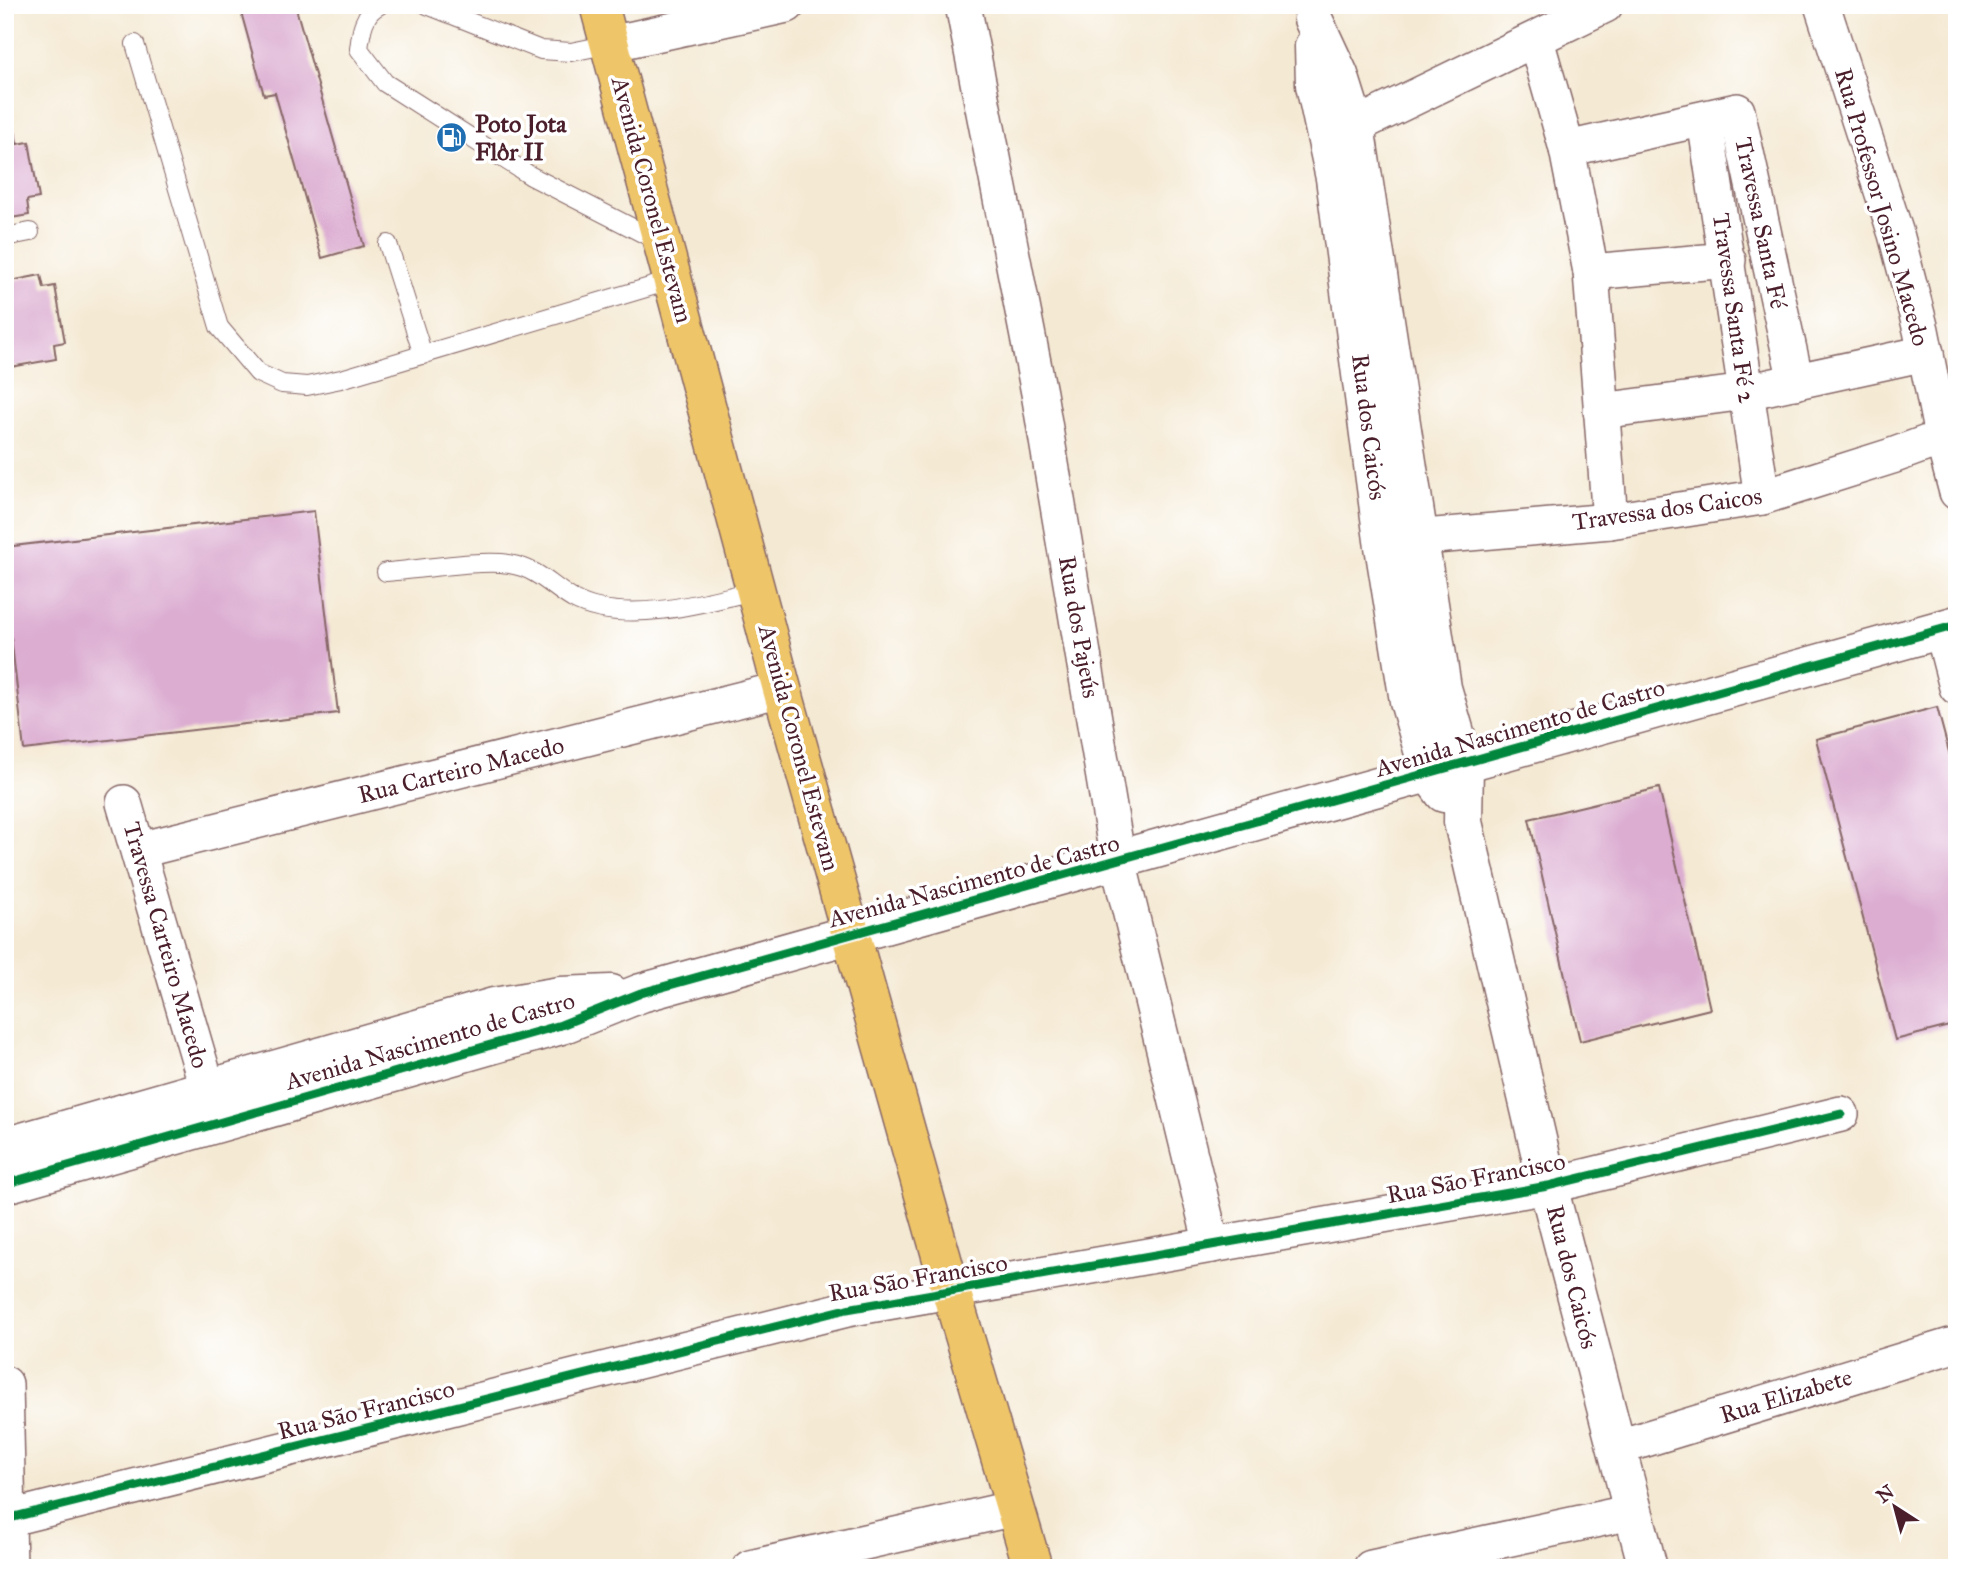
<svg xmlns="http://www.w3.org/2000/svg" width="1962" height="1573" font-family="'IM FELL Great Primer',serif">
<rect width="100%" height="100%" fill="#fff"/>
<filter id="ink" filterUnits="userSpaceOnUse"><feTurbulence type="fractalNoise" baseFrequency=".0143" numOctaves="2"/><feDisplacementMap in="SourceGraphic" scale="14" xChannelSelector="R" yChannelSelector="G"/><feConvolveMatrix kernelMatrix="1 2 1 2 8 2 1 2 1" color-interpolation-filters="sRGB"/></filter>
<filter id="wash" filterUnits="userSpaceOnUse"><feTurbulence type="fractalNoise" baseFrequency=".00686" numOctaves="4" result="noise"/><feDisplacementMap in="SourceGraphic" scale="28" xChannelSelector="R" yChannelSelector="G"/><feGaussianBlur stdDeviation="1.57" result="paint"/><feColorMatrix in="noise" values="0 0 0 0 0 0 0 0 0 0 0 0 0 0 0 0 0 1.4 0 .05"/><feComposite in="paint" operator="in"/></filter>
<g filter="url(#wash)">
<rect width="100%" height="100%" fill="#f4e9d3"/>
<g id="blocks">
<g fill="#dcadd1">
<path d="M239,5H295L364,246L322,258L275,93L264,95Z"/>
<path d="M15,131L17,144L29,142L39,198L27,200L29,215L5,219V133Z"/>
<path d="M41,275L44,288L55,286L65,342L54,344L56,359L5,368V282Z"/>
<path d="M314,511L338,713L24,750L5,583V547Z"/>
<path d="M1937,707L1957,782V1024L1895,1040L1816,739Z"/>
<path d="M1659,788L1710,1009L1580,1041L1529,819Z"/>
</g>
</g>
</g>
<g filter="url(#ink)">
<use href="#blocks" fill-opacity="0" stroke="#866666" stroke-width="2"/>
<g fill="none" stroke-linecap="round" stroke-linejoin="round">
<defs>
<g id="service">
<path d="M380,5C363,12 361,33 359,49L385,83L531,176L660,242"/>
<path d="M427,5L541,50L571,52L610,44"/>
<path d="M135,44L219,327L258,373L282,384L307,386L341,379L673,280"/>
<path d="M5,237L30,232"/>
<path d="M388,244L423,355"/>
<path d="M386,572C417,570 482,559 509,564C539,569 549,585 573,599C622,626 706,603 756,590"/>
</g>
<g id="minor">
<path d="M963,5L1039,393L1118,861L1212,1245"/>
<path d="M1822,5L1896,234L1921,330L1942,436L1957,492"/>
<path d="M1536,40L1567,149L1591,272L1610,521"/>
<path d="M610,44L787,5"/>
<path d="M1705,120L1762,497"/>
<path d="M1355,126L1605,5"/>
<path d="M1567,149L1737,111L1796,382"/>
<path d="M1591,272L1728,260"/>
<path d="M1601,411L1746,392L1926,353"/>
<path d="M1389,540L1610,521L1762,497L1892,456L1957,432"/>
<path d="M1942,629L1957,687"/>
<path d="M124,803L207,1087"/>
<path d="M140,850L782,689"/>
<path d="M5,1384L9,1568"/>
<path d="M1616,1448L1957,1344"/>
<path d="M10,1518L847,1309L1548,1186L1841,1114"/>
<path d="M750,1568L1015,1508"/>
<path d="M1371,1568L1632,1512"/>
</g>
<g id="tertiary">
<path d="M1313,19L1339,75L1355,126L1442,688L1464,764L1463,822L1548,1186L1648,1568"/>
<path d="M1314,46L1315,85L1335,178L1383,540L1409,701L1430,774L1444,793"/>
<path d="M5,1147L494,1007L560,996L611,994"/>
<path d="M5,1184L561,1025L641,993L1957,625"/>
</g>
<path id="primary" d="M599,5L782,689L951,1291L1033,1568"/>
</defs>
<use href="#service" stroke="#866666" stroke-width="20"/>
<use href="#minor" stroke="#866666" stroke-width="38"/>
<use href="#tertiary" stroke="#866666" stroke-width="41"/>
<use href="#primary" stroke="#866666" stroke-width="41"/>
<use href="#service" stroke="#fff" stroke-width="18"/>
<use href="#minor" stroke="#fff" stroke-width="35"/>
<use href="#tertiary" stroke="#fff" stroke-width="38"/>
<use href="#primary" stroke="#eec569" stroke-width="38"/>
<defs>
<g id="cycleway">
<path d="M5,1184L561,1025L641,993L1957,625"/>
<path d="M10,1518L847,1309L1548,1186L1841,1114"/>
</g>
</defs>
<use href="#cycleway" stroke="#fff" stroke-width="13"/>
<use href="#cycleway" stroke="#00873e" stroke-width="9"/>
</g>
</g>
<defs>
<symbol id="fuel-disc" viewBox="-11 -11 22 22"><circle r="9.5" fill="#1f6fb2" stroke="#fff"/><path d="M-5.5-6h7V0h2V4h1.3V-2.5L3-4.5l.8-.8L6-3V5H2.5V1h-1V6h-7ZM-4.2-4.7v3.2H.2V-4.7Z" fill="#fff"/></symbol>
</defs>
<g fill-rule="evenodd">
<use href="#fuel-disc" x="434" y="120" width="35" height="35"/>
</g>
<g text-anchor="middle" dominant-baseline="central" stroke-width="7" stroke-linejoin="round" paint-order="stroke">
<g font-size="24" font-weight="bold" fill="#4a1f2b" stroke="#fff" text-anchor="start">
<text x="475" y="124">Poto Jota<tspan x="475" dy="28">Flôr II</tspan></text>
</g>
<g font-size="24" fill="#4a1f2b" stroke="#fff">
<text transform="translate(652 200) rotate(75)">Avenida Coronel Estevam</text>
<text transform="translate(1882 207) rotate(74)">Rua Professor Josino Macedo</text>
<text transform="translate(1761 223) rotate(78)">Travessa Santa Fé</text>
<text transform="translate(1734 308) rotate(82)">Travessa Santa Fé 2</text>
<text transform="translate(1369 427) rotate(83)">Rua dos Caicós</text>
<text transform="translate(1667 509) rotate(-8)">Travessa dos Caicos</text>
<text transform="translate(1079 627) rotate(80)">Rua dos Pajeús</text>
<text transform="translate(1520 728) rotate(-16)">Avenida Nascimento de Castro</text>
<text transform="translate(799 748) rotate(75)">Avenida Coronel Estevam</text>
<text transform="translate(461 770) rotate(-14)">Rua Carteiro Macedo</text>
<text transform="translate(974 881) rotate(-15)">Avenida Nascimento de Castro</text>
<text transform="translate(166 945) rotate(74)">Travessa Carteiro Macedo</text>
<text transform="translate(430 1041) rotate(-16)">Avenida Nascimento de Castro</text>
<text transform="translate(1476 1178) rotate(-11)">Rua São Francisco</text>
<text transform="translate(1572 1277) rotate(76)">Rua dos Caicós</text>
<text transform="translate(918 1278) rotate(-10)">Rua São Francisco</text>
<text transform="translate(1786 1396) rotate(-17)">Rua Elizabete</text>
<text transform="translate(366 1410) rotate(-14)">Rua São Francisco</text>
</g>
</g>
<rect width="1962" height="1573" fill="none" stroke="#fff" stroke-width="28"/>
<g transform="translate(1895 1507) rotate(324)" stroke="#ffffff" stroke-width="5" paint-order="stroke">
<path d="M0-5L12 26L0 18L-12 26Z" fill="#4a1f2b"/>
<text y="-10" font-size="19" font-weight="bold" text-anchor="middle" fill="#4a1f2b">N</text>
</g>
</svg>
